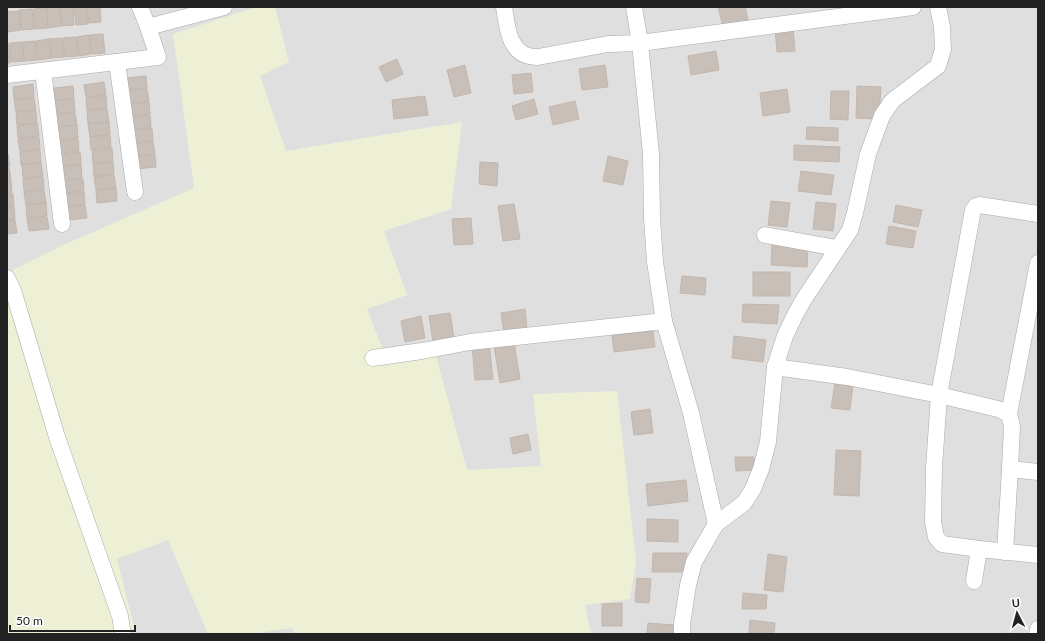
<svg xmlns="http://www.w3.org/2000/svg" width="1045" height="641" font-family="Lato,sans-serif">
<rect width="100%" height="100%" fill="#f2efe9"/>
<rect fill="#e0dfdf" x="7" y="7" width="1031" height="627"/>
<path fill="#eef0d5" d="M257,7H275L289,62L260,76L286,151L462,122L451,209L384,231L407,295L367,309L388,363L433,345L467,470L541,466L533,394L617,391L636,562L630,599L585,605L591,634H295L292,628L250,634H208L168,540L117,559L136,634H7V273L61,246L194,188L173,34Z"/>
<g fill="#c7bfb8" stroke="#c4b6ab">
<path d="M59,7L61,26L48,28L46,8Z"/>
<path d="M60,7H73L74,25L62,26Z"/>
<path d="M74,7H86L88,24L76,25Z"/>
<path d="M87,7H100L101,22L89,23Z"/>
<path d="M718,7H745L749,24L724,30Z"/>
<path d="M46,8L48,28L35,29L33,9Z"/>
<path d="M32,9L34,29L22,30L19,10Z"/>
<path d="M19,11L21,30L8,32L7,12Z"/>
<path d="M793,27L795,51L777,52L775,29Z"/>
<path d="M103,34L105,53L92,54L90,35Z"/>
<path d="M89,35L91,54L79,56L77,37Z"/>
<path d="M76,37L78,56L65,57L63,38Z"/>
<path d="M62,38L64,57L51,58L49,39Z"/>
<path d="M49,39L51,58L38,60L36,41Z"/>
<path d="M35,41L37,60L24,61L23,42Z"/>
<path d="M22,42L24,61L11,62L10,43Z"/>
<path d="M7,44H9L10,63H7Z"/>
<path d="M716,51L719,70L691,75L688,56Z"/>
<path d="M397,59L403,74L386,82L379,67Z"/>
<path d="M465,65L471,93L454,97L447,70Z"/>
<path d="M605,65L608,87L582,90L579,69Z"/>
<path d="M531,73L533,92L514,94L512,75Z"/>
<path d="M146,76L147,88L127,90L126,78Z"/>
<path d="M104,82L106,95L86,97L84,85Z"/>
<path d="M33,84L34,97L14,99L13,87Z"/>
<path d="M73,86L74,98L55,101L54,88Z"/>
<path d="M857,86L881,87L879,119L856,118Z"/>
<path d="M147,89L149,101L129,104L128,91Z"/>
<path d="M787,89L790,112L763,116L760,93Z"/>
<path d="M831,91H849L848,120L830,119Z"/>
<path d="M106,96L107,108L87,110L86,98Z"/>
<path d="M425,96L428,115L394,119L392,100Z"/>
<path d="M34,98L36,110L16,112L14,100Z"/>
<path d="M74,99L75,112L56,114L55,101Z"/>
<path d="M534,99L538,114L516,120L512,106Z"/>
<path d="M575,101L579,119L553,125L549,107Z"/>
<path d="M149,102L150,114L130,116L129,104Z"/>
<path d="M107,109L109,122L88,124L87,111Z"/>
<path d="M36,111L37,123L17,125L16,113Z"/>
<path d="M75,113L77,125L58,127L56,115Z"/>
<path d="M150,115L151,127L132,130L130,117Z"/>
<path d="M109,122L110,134L90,137L88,124Z"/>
<path d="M37,123L39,136L18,138L17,126Z"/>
<path d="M77,125L78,138L59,140L58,127Z"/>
<path d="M807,127L838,128V141L806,139Z"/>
<path d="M152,128L153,141L133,143L132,130Z"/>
<path d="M110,135L111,147L91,150L90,137Z"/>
<path d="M39,137L40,149L20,151L18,139Z"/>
<path d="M78,139L79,151L60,153L59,141Z"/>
<path d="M153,142L155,154L134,156L133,144Z"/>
<path d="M794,145L840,147L839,162L794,160Z"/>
<path d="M112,148L113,161L93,163L92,151Z"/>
<path d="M40,150L41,163L21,165L20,152Z"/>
<path d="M80,152L81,164L62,166L61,154Z"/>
<path d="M7,154H8L10,166H7Z"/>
<path d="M155,155L156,167L136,169L135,157Z"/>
<path d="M608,156L628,161L623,185L603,181Z"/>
<path d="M113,162L114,174L94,176L93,164Z"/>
<path d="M480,162L498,163L497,186L479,184Z"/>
<path d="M41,163L43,176L23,178L22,165Z"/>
<path d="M81,165L82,178L63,180L62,167Z"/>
<path d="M7,167H9L11,179L7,180Z"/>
<path d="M801,171L834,175L831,195L798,191Z"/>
<path d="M114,175L116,188L96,190L94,177Z"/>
<path d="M43,177L44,189L24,191L23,179Z"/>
<path d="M83,179L84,191L65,193L64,181Z"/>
<path d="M11,180L12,193H7V181Z"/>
<path d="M116,188L117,201L97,203L96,190Z"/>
<path d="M44,190L46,203L26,205L24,192Z"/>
<path d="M84,192L85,204L66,206L65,194Z"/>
<path d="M7,194H13L14,206L7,207Z"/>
<path d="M771,201L790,203L787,227L768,225Z"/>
<path d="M816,202L836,204L833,231L813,229Z"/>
<path d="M46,203L47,216L27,218L26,205Z"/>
<path d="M514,204L520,239L503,241L498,206Z"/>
<path d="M85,205L87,218L68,220L66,207Z"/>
<path d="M896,205L922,210L918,227L893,222Z"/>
<path d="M14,207L15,219L7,220V208Z"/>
<path d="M47,217L49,229L29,231L27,219Z"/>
<path d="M471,218L473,244L454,245L452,219Z"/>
<path d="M15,220L17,233L7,234V221Z"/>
<path d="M889,226L916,231L913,248L886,244Z"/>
<path d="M772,244L808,245L807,267L771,265Z"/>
<rect x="753" y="272" width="37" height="24"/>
<path d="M682,276L706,278L705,295L680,293Z"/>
<path d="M743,304L779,305L777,324L742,322Z"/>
<path d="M525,309L527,329L504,333L501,313Z"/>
<path d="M450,313L455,344L434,348L429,316Z"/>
<path d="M421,316L425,338L405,342L401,321Z"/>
<path d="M653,331L655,347L614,352L612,335Z"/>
<path d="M734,336L766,340L763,362L732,358Z"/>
<path d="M514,342L520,379L500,383L494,346Z"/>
<path d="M489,343L493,379L475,380L472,345Z"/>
<path d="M835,383L853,385L850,410L831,408Z"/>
<path d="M650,409L653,433L634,435L631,412Z"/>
<path d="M528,434L531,450L513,454L510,438Z"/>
<path d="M836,450L861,451L859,496L834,495Z"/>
<path d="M735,457H754V470L736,471Z"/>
<path d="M686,480L688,501L648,506L646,484Z"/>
<path d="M647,519L678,520V542L647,541Z"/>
<path d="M653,553H687L686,572H652Z"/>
<path d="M768,554L787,557L783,592L764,590Z"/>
<path d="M637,578L651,579L649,603L635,602Z"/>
<path d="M743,593L767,595L766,609H742Z"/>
<path d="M622,603V626H602V604Z"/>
<path d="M750,620L775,623L774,634L749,633Z"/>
<path d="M648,623L675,625L674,634H647Z"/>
</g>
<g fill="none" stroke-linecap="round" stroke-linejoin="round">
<defs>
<g id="minor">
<path d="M504,7C507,24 508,51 529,56C532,57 535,57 538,57L608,44L640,43L651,154L652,218L655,262L664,321L691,413L716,524"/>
<path d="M634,7L640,43L913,7"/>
<path d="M148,27L224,7"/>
<path d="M117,62L135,192"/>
<path d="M43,71L62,224"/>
<path d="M7,75L158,57L148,27L140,7"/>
<path d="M1038,214L979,205L976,206L973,210L939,395L934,468L933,522L936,537L942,544L979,549L1038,555"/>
<path d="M765,235L837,248"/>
<path d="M7,278L13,290L57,437L120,616L123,634"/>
<path d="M373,358L422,351L470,342L664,321"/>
<path d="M775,367L847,377L939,395L998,409L1009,414L1012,426L1010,469L1038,472"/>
<path d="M1009,414L1038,263"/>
<path d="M1005,552L1010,469"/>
<path d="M974,581L979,549"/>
<path d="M682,634V624L688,585L694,562L716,524L744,503L753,489L761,469L768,442L775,367L785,336L795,315L804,299L850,230L855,213L868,154L882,116L892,101L938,66L943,49L942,27L938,7"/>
<path d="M1037,634L1038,629"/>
</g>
</defs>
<use href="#minor" stroke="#a9a9a9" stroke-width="17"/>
<use href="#minor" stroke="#fff" stroke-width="16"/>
</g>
<rect width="1045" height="641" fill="none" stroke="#222222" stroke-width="16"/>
<g transform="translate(1017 613) rotate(354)" stroke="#ffffff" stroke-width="3" paint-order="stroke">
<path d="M0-3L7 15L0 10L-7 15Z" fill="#222222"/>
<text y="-6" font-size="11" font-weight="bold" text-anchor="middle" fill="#222222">U</text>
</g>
<path d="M10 625v6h125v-6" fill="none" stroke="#222222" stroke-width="2"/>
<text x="16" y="625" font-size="12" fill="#222222" stroke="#ffffff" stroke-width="3" paint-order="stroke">50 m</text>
</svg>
